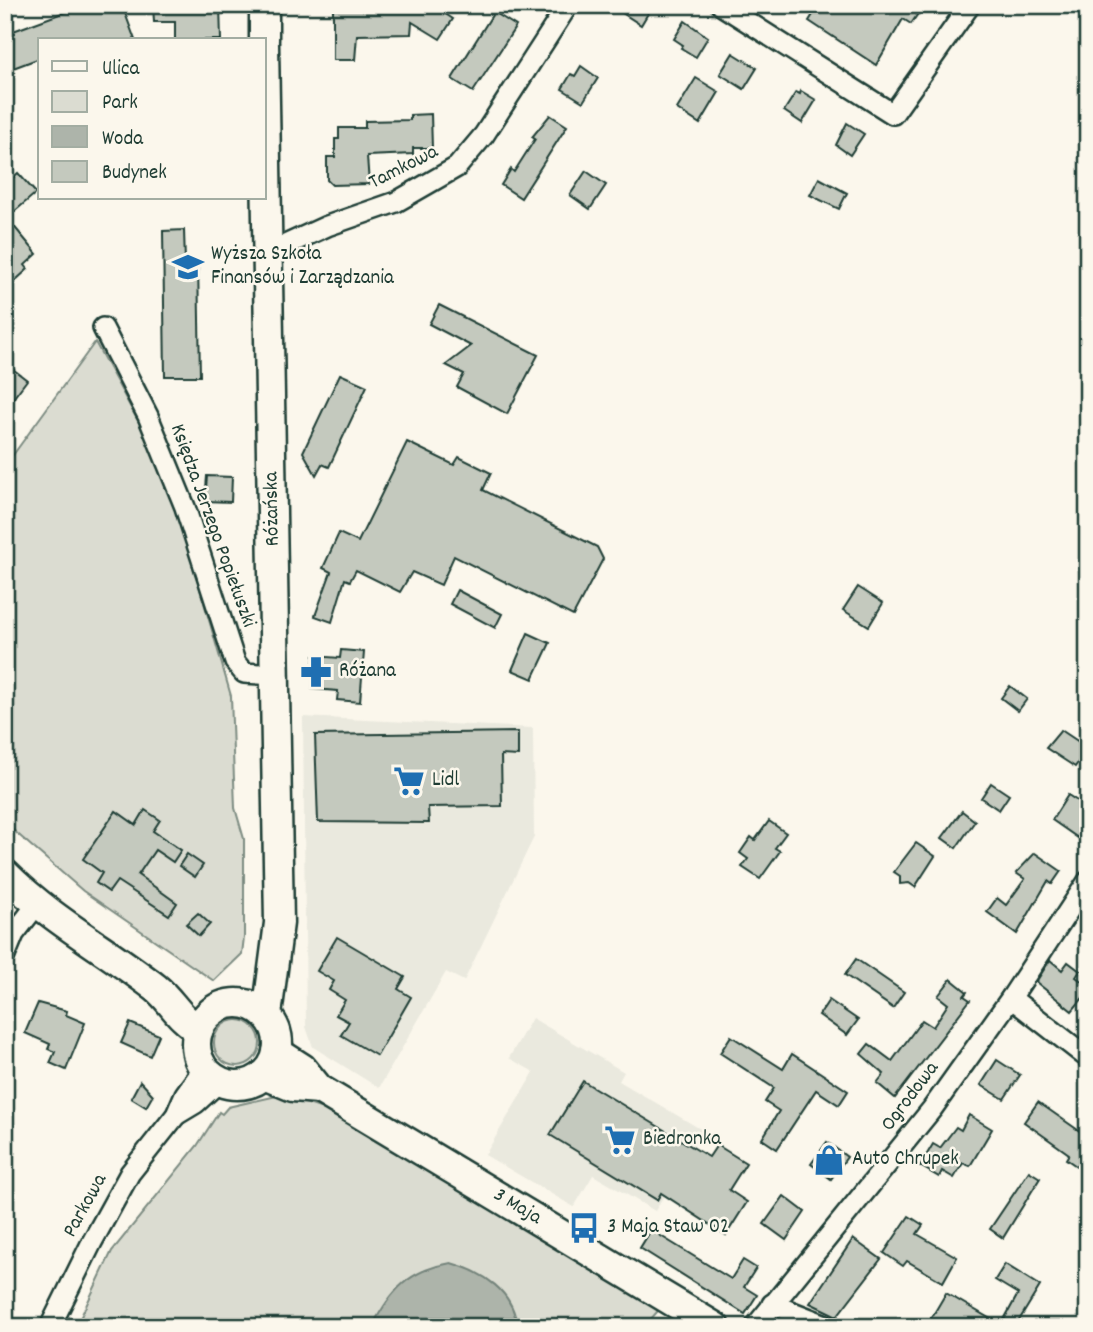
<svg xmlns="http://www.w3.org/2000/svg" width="1093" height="1332" font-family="Dekko,sans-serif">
<rect width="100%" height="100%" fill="#fbf7ec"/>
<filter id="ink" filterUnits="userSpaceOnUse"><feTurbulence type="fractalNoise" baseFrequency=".0143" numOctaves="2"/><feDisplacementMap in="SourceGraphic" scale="14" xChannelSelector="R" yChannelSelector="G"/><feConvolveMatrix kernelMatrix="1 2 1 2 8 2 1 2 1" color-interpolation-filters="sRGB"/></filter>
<g filter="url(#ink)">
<g fill="#eae9de">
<path d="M303,717L533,728L534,837L464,981L446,972L379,1088L313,1047L306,1027Z"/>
<path d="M532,1018L624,1072L619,1081L702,1130L655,1211L593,1175L574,1207L485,1155L534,1072L509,1058Z"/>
</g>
<g fill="#dbdcd1" stroke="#7d8c82" stroke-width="2">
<path d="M95,342L144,432L183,530L231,696L235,808L244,839V937L242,954L214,981L83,891L5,823V466Z"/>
<circle cx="237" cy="1043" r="23"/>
<path d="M281,1095L329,1111L664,1304L644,1327H76L112,1251L197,1146L219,1112L222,1114L228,1107Z"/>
</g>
<path fill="#adb4aa" stroke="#74847b" stroke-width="2" d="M451,1263C483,1272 514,1291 517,1327H372C391,1290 409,1270 451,1263Z"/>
<g fill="#c4c9be" stroke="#1f3d34" stroke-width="2">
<path d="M84,5H122L135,40H40V58L5,71V34Z"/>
<path d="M153,5H220L221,40H175V22H154Z"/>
<path d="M333,5H357V9L432,5L453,19L440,39L412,22L411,34L357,35L355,60H333Z"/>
<path d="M610,5H653L641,25Z"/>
<path d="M819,5H924L911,24L903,19L876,65L809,21Z"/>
<path d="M494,12L516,26L473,92L452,79Z"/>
<path d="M685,21L708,37L696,57L681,48L683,45L674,39Z"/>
<path d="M733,53L757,68L744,89L720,74Z"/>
<path d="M581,66L598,78L583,102L562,89L571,74L575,76Z"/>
<path d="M696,78L719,92L700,124L677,109Z"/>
<path d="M801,91L816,100L802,123L784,111L796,92L800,94Z"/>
<path d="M431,114L432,148H413V154L367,156L369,184L332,185L327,180V157H335V139H339V128H365V121L410,120V115Z"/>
<path d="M550,115L567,126L521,198L501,185L511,169L514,172L535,139L532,137Z"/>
<path d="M847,123L864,134L850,155L836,145Z"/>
<path d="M586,171L606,185L590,209L570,195Z"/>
<path d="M18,173L36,193L7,218L37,254L25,265L28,269L5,290V185Z"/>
<path d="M819,178L847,193L839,209L810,195Z"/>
<path d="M184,230L185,262H198L200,376H165L163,231Z"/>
<path d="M439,305L538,355L507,414L457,387L464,374L446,365L471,346L429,324Z"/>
<path d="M5,363L27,380L5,409Z"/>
<path d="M340,374L367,386L329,467L322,464L316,475L303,452Z"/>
<path d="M407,442L454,465L459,457L491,473L483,490L597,547L603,559L573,616L454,556L441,585L412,572L400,592L356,570L350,581L345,579L332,622L315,616L331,572L323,568L339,533L358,542Z"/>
<path d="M207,476L232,477L231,502L205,501Z"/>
<path d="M858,587L883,603L869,626L843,610Z"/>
<path d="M457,590L502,614L495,628L450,604Z"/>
<path d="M528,633L550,643L533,679L512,670Z"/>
<path d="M341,650L364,652L360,702L337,700L338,691L312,689L314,656L340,658Z"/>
<path d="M1010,686L1027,699L1018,711L1001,698Z"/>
<path d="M1061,730L1088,748L1075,767L1046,748Z"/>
<path d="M518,732V756L501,755L502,806L428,807L429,823L318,822L315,735Z"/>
<path d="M991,783L1009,795L999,810L981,798Z"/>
<path d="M1068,795L1088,808V823L1078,838L1052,820Z"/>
<path d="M145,810L160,820L153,831L181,850L173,862L155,850L138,875L177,903L169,915L117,881L109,892L96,883L102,873L83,859L116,811L136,825Z"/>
<path d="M962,811L975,821L956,848L942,838Z"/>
<path d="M769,821L786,833L775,848L780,851L760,879L742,867L748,859L740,853L751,837L755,840Z"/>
<path d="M916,843L935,856L915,887L909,883L900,884V876L894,872Z"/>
<path d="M1035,853L1061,871L1052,884L1048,881L1017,934L987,912L997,898L1006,905L1025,879L1016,873Z"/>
<path d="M187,854L203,865L195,877L179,866Z"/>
<path d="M198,913L210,924L199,936L186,924Z"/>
<path d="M337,937L405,977L398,989L411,997L377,1056L341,1035L349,1022L336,1015L345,1000L329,990L334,981L317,971Z"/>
<path d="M856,959L904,992L893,1008L845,975Z"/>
<path d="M1050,960L1062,970L1068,962L1080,971L1076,977L1088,986V992L1072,1011L1036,982Z"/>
<path d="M951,979L967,992L964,996L970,1000L895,1098L877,1083L884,1074L861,1054L869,1044L892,1061L922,1020L933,1027L948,1004L938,996Z"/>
<path d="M829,1000L858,1020L847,1035L819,1015Z"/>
<path d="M38,1003L67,1011L66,1015L85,1023L66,1070L50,1063L55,1052L48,1049L50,1044L25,1033Z"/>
<path d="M130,1023L159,1035L150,1056L121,1043Z"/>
<path d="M731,1036L783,1069L792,1054L848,1091L839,1105L816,1090L777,1149L762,1139L779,1111L765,1102L774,1088L720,1053Z"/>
<path d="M997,1060L1020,1075L1004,1099L981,1085Z"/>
<path d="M140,1081L153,1095L146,1107L131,1098Z"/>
<path d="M583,1081L709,1157L717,1145L746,1163L729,1190L747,1202L726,1235L661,1193L657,1200L550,1135Z"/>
<path d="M1038,1102L1088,1137V1174L1066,1159L1069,1154L1024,1122Z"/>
<path d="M969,1115L992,1129L970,1166L963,1163L954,1178L942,1171L939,1177L920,1166L933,1144L940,1148L956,1127L961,1130Z"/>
<path d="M827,1142L847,1157L831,1179L811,1164Z"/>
<path d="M1029,1171L1040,1178L1003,1238L990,1229Z"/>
<path d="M784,1196L805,1212L786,1240L764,1224Z"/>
<path d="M909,1216L923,1225L917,1234L957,1257L943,1282L907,1261L903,1266L884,1253Z"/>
<path d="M651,1230L731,1279L743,1260L756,1268L744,1287L757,1295L745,1314L640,1248Z"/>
<path d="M853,1239L881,1259L837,1316L810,1303Z"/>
<path d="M1005,1264L1040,1286L1015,1327H926L946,1293L1001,1325L1018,1294L995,1280Z"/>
</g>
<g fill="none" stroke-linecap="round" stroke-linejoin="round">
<defs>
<g id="street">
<path d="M721,5L893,114L970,5"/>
<path d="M268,253L327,226L396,202L457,167L484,135L568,5"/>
<path d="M103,328L148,416L185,507L235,662L244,673L275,675"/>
<path d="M5,956L14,934L38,903"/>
<path d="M1011,998L1088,1058"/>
<path d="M176,1115L196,1103L220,1081"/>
<path d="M772,1304L831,1327"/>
<path d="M50,1327L92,1242L130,1173L176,1115L185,1094L204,1068"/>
<path d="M755,1327L932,1109L1011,998L1088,881"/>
</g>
<g id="secondary">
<path d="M264,5V40"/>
<path d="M264,45L279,923L267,1015"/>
<path d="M5,874C50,919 107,950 156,988C172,1001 179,1019 199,1029"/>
<circle cx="237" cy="1044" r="41"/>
<path d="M277,1052L302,1068L319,1089L715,1327"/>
<path d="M264,1075L293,1087L319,1089"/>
</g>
</defs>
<use href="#street" stroke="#1f3d34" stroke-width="24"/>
<use href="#secondary" stroke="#1f3d34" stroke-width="33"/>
<use href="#street" stroke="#fbf7ec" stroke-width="19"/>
<use href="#secondary" stroke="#fbf7ec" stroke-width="28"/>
</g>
</g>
<defs>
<symbol id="school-bare" viewBox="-9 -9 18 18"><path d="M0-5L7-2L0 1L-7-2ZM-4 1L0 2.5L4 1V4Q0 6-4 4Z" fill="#1f6fb2" stroke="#fbf7ec" stroke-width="2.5" paint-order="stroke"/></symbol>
<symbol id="pharmacy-bare" viewBox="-9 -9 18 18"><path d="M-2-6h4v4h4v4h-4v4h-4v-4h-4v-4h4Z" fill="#1f6fb2" stroke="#fbf7ec" stroke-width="2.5" paint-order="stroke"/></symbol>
<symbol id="supermarket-bare" viewBox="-9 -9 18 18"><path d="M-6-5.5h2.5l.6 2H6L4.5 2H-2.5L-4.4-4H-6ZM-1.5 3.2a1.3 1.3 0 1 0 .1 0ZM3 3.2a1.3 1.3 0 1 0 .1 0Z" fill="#1f6fb2" stroke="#fbf7ec" stroke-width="2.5" paint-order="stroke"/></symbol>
<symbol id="shop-bare" viewBox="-9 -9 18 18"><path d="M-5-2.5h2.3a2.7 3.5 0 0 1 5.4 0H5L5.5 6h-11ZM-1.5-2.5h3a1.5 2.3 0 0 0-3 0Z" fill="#1f6fb2" stroke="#fbf7ec" stroke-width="2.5" paint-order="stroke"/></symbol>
<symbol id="bus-bare" viewBox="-9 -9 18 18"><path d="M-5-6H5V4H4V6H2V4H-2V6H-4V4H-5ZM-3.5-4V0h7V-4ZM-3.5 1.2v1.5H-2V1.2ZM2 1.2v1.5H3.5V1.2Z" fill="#1f6fb2" stroke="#fbf7ec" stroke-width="2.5" paint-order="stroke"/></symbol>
</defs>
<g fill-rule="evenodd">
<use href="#school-bare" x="166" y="245" width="44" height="44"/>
<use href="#pharmacy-bare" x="294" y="650" width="44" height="44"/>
<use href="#supermarket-bare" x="387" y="759" width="44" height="44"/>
<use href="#supermarket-bare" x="598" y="1118" width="44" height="44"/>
<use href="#shop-bare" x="807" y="1138" width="44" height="44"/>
<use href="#bus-bare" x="562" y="1206" width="44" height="44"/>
</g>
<g text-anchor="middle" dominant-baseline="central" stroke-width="5" stroke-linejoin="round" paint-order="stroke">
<g font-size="21" fill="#1f3d34" stroke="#fbf7ec">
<text transform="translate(404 168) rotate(-27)">Tamkowa</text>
<text transform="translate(273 509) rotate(-91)">Różańska</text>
<text transform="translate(212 526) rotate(70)">Księdza Jerzego Popiełuszki</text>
<text transform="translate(911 1097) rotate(-53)">Ogrodowa</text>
<text transform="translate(86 1206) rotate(-61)">Parkowa</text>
<text transform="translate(517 1207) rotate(31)">3 Maja</text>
</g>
<g font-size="21" fill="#1f3d34" stroke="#fbf7ec" text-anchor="start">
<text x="211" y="255">Wyższa Szkoła<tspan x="211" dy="24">Finansów i Zarządzania</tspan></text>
<text x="339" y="672">Różana</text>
<text x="432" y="781">Lidl</text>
<text x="643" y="1140">Biedronka</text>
<text x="852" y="1160">Auto Chrupek</text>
<text x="607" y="1228">3 Maja Staw 02</text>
</g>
</g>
<rect width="1093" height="1332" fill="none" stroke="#fbf7ec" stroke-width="28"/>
<rect x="14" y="14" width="1065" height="1304" fill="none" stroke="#1f3d34" stroke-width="2.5" filter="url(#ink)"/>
<rect x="38" y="38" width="228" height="161" fill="#fbf7ec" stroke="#a3ada2" stroke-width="2"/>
<rect x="52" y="61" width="35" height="10" fill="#fbf7ec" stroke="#a3ada2" stroke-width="2"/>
<text x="102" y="74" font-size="21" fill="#1f3d34">Ulica</text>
<rect x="52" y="91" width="35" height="21" fill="#dbdcd1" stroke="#a3ada2" stroke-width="2"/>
<text x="102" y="108" font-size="21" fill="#1f3d34">Park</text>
<rect x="52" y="126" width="35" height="21" fill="#adb4aa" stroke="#a3ada2" stroke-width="2"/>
<text x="102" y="144" font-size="21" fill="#1f3d34">Woda</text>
<rect x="52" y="161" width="35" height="21" fill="#c4c9be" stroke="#a3ada2" stroke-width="2"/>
<text x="102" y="178" font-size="21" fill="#1f3d34">Budynek</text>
</svg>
